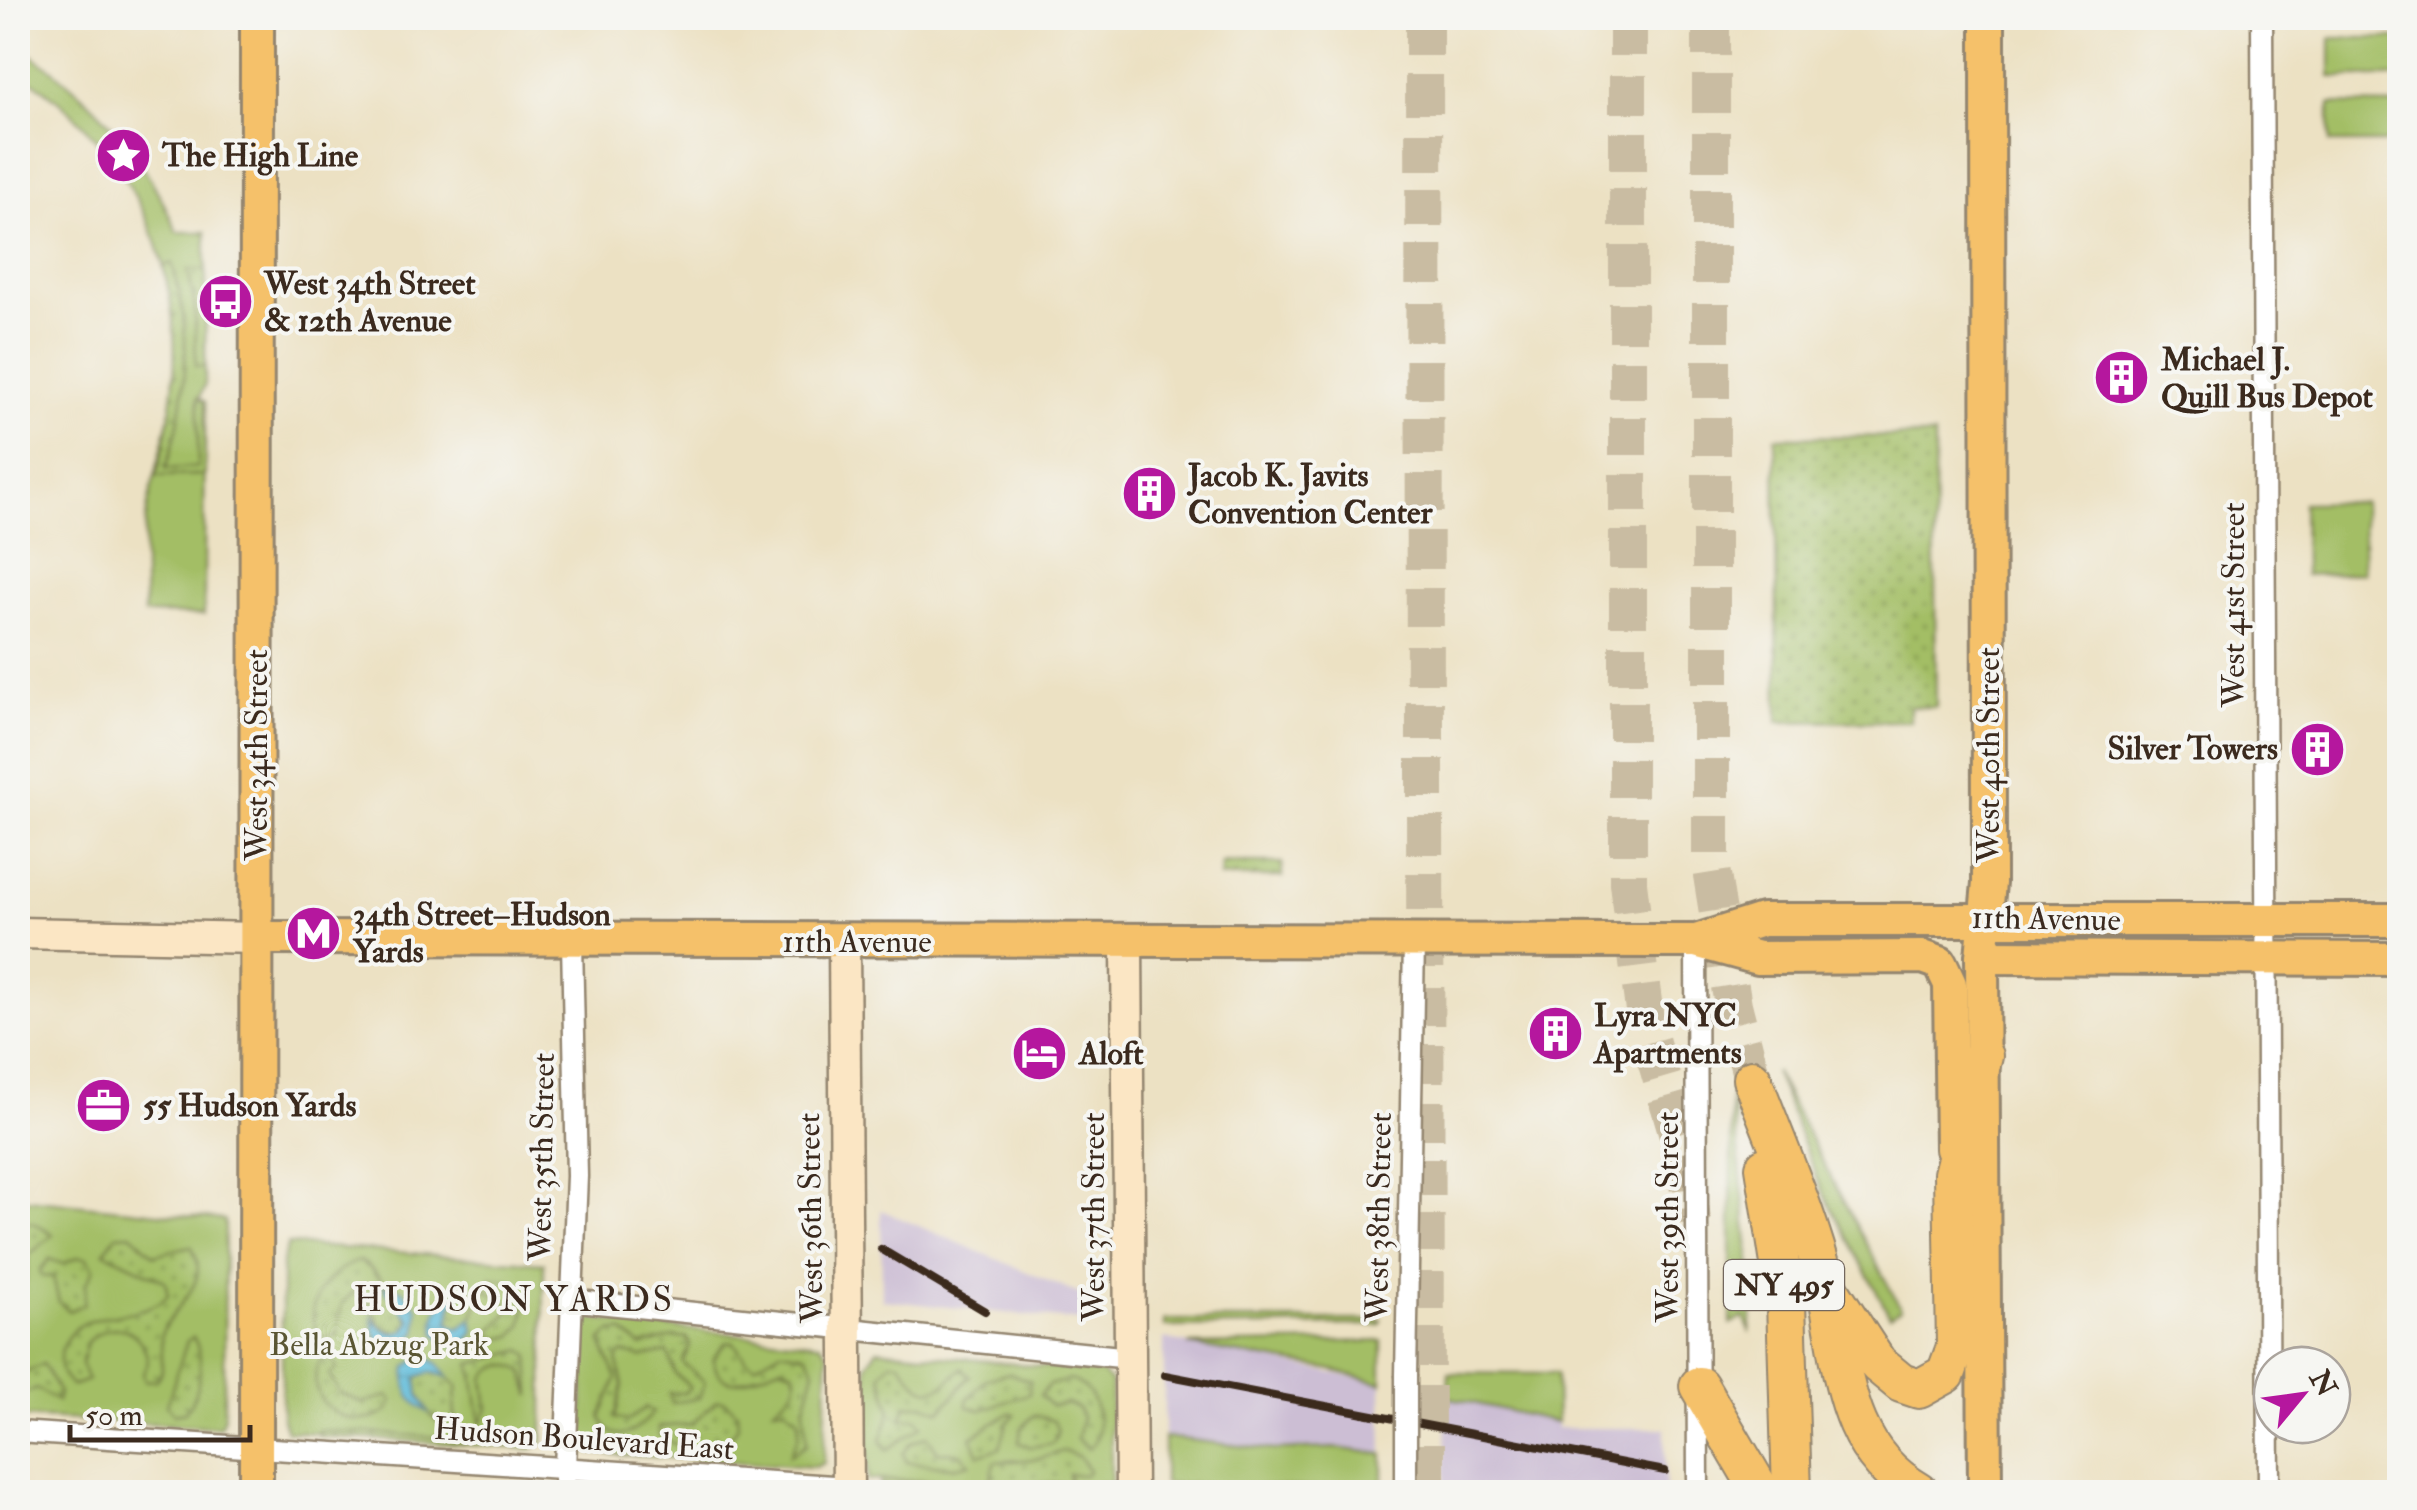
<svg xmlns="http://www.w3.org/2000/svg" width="2417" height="1510" font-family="'IM FELL Double Pica',serif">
<defs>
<pattern id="garden-dots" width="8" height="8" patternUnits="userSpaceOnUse" patternTransform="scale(2.5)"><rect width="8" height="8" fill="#a3be65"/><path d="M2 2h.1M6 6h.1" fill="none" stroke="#869b53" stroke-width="1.8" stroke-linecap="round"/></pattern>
<pattern id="water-ripples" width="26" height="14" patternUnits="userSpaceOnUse" patternTransform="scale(2.5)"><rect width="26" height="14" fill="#5cbbda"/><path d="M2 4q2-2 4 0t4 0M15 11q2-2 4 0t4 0" fill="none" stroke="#4d98b0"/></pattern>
</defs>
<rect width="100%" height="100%" fill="#f6f6f2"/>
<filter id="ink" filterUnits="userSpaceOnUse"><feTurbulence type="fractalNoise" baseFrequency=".01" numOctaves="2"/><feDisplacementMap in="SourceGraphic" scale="20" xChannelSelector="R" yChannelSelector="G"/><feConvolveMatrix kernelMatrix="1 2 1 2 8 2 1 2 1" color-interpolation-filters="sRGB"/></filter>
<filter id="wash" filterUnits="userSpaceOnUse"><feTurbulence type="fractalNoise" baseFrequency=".0048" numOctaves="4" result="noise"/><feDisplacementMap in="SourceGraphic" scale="40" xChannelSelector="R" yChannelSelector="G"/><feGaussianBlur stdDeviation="2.25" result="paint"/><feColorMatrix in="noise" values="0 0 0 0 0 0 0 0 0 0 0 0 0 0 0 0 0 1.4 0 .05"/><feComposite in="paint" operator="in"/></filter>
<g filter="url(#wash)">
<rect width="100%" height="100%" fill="#ece1c3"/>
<g fill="#ccbed4">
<path d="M881,1210L1098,1302V1323L882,1300Z"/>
<path d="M1164,1339L1382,1383L1383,1454L1336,1448L1274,1450L1164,1437Z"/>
<path d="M1447,1397L1557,1422V1428H1665V1492H1444Z"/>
</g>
<g fill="#a3be65" stroke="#6f7442" stroke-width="2.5">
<rect x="2331" y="38" width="68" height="39"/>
<path d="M18,46C91,93 143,151 177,232H206L205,384L199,398L205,402L204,615L144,614C145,578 141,536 149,500C158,458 172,418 176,374C184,256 119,132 18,72Z"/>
<path d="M2330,104L2399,105V143H2330Z"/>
<path d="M2363,502V573L2304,575L2303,503Z"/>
<path d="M1774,1071L1901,1309L1890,1316L1821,1188Z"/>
<path d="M1731,1082L1754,1298L1750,1331L1744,1317L1731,1324Z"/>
<path d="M18,1198L225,1220L224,1417L220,1427L18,1417Z"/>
<path d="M288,1244L544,1263L543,1443L532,1449L287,1431L282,1419V1261Z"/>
<path d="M591,1319L820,1343L828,1353L824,1463L815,1467L590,1453L583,1443V1332Z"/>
<path d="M1165,1320H1382L1380,1325L1165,1327Z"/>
<path d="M1382,1341V1383L1328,1369L1188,1345Z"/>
<path d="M877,1349L1102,1373L1111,1382V1484L868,1480L867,1365Z"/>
<path d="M1449,1373L1556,1374L1557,1422L1447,1397Z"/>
<path d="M1164,1437L1274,1450L1336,1448L1383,1454V1490C1309,1491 1238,1484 1164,1484Z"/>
</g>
<g fill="url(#garden-dots)" stroke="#6f7442" stroke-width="2.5">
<path d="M172,263C193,332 188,401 166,469L198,467V398L205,402V475L156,476C176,406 182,338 163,266Z"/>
<path d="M188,270H206L205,367L196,366L195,306Z"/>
<path d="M1934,436L1936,707H1910V721L1778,722L1775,437Z"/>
<path d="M1221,863H1282V877H1220Z"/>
<path d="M18,1221L34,1223L53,1235L29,1255L25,1285L18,1288Z"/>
<path d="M131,1234L154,1255L191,1246C214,1285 173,1304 161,1335L162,1371L156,1380L145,1381L143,1373L148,1362C143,1328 112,1317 87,1342L81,1364L88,1380L72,1386C63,1379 59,1371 60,1359C67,1300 139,1327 168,1295L165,1281L104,1252L116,1235Z"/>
<path d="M78,1257L87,1258L94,1269L86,1284L84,1304L69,1311L59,1302L53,1277L42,1276L40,1270L49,1259L63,1264Z"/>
<path d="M359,1261C372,1264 411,1313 410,1326L401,1333L382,1328L367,1296L356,1290L342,1303L336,1335L322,1338C296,1309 329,1270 359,1261Z"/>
<path d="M491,1278L510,1280L526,1305L522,1326L512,1336L494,1340L489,1334L509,1312L506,1300L485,1289Z"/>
<path d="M474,1290C482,1305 473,1317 465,1328H452L448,1317L456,1298L466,1289Z"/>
<path d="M622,1331L641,1346L673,1337L687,1338L690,1346L682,1362L705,1382L699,1398L672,1403L669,1393H685L690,1387L675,1373L668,1352L642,1357L622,1353L617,1359L623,1385L615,1418L628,1421L645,1408L653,1412C639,1433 611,1448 601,1416L617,1378L601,1342L610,1332Z"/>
<path d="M193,1337C206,1357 200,1393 185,1412L174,1414L167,1405L187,1341Z"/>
<path d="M726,1342L734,1343L745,1359L755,1365L781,1350L807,1354L815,1370L804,1410L807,1444L790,1455L799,1435V1419L784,1407L774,1408C786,1396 802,1391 794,1371L781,1366C757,1373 721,1400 713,1359Z"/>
<path d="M522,1350L529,1355L531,1396L523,1371C509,1362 492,1363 484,1379L488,1408L481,1423L471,1364Z"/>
<path d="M331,1357L337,1369L329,1375L340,1393L362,1403L388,1396L393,1401L389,1410C355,1437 299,1404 320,1361Z"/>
<path d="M900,1362C923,1393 930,1402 962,1368L970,1376L941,1411L923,1404L906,1406L901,1419L917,1418L922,1426L887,1450L881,1440L891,1411L881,1374L891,1362Z"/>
<path d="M43,1364L59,1393L57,1401L37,1389L18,1395V1377Z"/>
<path d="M431,1372L443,1374L458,1386L454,1406L457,1428C433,1429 416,1399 417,1377Z"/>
<path d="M1009,1373L1030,1381L1029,1394L981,1410L968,1407L967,1400L986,1379Z"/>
<path d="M1069,1380C1097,1384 1107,1433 1089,1449L1077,1439L1082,1418L1079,1409L1067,1403L1051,1406L1040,1395L1049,1385Z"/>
<path d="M717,1400L725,1401L737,1412L738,1426C721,1454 682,1453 659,1435V1427L692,1424Z"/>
<path d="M1010,1413L1015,1415L1007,1423L1000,1448L979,1455L971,1437Z"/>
<path d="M1034,1415L1054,1421L1058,1431L1053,1443L1031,1447L1019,1443L1021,1429Z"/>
<path d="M319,1430L517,1442V1448L319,1436Z"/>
<path d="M927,1436L938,1452L960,1453L970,1463L952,1467L907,1462L903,1454L911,1443Z"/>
<path d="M1063,1451L1078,1456L1089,1470L1085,1475L1069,1474L1070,1484H991L990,1492H881L880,1480L990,1484L994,1462L1039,1459Z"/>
</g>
<g fill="url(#water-ripples)" stroke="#4c727c" stroke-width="2.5">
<path d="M382,1286L402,1290L418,1308L417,1332L400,1347C382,1349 371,1335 373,1317C380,1330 393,1337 406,1330L411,1320Z"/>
<path d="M463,1291L452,1305L449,1323L459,1329L472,1318L474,1331L466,1343L450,1345L436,1334C431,1312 443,1298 463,1291Z"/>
<path d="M420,1357L437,1362L448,1377L431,1372L417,1377L419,1395L428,1412C410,1403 403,1387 407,1367Z"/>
</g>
</g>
<g filter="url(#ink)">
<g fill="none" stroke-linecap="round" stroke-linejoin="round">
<g stroke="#c9bca2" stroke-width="38" stroke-dasharray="38 19" stroke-linecap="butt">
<path d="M1424,18L1426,1492"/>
<path d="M1628,18V883L1646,1026L1686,1162L1692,1223"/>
<path d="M1711,18V869L1733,1005L1752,1079"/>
</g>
<defs>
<g id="street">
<path d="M2262,18L2269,1492"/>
<path d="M1696,941L1698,1492"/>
<path d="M569,1300L1130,1358"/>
<path d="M1406,1375L1414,942"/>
<path d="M18,1432L848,1487"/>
<path d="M564,1492L577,1176L572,942"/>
</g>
<g id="secondary">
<path d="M18,933L257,938"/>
<path d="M844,942L848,1492"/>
<path d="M1127,942L1131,1492"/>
</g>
<g id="primary">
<path d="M257,938L1666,941H1696L1762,920H2400"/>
<path d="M1696,941L1758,958L1923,957L1940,963L1950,984L1952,1149"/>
<path d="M1982,957L2400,959"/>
<path d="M256,1492L257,18"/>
<path d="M1985,1492L1982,957L1989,883L1988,18"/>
</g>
<g id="highway">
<path d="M1752,1079C1777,1145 1808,1214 1825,1283C1844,1361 1839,1447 1919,1492"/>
<path d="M1765,1167L1786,1302L1792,1492"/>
<path d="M1824,1281L1878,1364L1901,1383L1919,1389L1946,1374L1956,1347L1953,1174L1983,1056"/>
<path d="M1699,1386L1761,1492"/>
</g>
</defs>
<use href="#street" stroke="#948670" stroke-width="25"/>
<use href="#secondary" stroke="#948670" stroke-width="35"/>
<use href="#primary" stroke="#948670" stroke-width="38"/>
<use href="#highway" stroke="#948670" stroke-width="42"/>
<use href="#street" stroke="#fff" stroke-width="20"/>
<use href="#secondary" stroke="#fbe6c4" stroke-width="30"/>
<use href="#primary" stroke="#f5c16b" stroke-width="32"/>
<use href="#highway" stroke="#f5c16b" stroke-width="38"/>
<g stroke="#3b2a1e" stroke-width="8">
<path d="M881,1249L985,1311"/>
<path d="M1165,1375L1665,1471"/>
</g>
<defs>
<path id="street-bridge" d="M1406,1375V1492"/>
</defs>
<use href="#street-bridge" stroke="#948670" stroke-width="25" stroke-linecap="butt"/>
<use href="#street-bridge" stroke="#fff" stroke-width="20"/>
</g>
</g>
<defs>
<symbol id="sight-disc" viewBox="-11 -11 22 22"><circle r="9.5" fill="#b5179e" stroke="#f6f6f2"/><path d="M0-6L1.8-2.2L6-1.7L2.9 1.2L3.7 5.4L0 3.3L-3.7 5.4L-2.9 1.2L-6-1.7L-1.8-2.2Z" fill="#fff"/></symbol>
<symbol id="bus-disc" viewBox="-11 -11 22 22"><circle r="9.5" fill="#b5179e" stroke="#f6f6f2"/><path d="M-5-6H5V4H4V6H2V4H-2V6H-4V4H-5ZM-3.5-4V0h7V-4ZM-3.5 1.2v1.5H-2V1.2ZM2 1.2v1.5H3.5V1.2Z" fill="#fff"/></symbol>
<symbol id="building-disc" viewBox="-11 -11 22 22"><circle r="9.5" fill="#b5179e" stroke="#f6f6f2"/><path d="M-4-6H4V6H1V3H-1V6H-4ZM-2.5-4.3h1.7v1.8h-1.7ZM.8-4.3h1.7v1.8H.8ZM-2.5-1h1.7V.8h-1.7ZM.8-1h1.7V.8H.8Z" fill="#fff"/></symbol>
<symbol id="metro-disc" viewBox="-11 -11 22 22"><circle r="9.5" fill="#b5179e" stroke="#f6f6f2"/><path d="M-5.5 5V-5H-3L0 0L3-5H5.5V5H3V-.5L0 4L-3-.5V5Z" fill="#fff"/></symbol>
<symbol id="hotel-disc" viewBox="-11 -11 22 22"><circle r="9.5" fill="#b5179e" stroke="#f6f6f2"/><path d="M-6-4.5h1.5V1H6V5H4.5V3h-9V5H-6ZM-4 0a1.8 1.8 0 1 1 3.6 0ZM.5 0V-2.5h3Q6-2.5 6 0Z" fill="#fff"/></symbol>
<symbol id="office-disc" viewBox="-11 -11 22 22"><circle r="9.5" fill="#b5179e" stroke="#f6f6f2"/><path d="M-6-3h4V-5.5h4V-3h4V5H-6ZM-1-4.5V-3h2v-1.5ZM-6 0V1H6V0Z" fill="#fff"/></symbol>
</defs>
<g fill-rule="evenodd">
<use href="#sight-disc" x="92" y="124" width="63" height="63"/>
<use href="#bus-disc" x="194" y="270" width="63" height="63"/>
<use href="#building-disc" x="2090" y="346" width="63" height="63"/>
<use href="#building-disc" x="1118" y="462" width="63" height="63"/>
<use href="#building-disc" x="2286" y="718" width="63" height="63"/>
<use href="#metro-disc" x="282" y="902" width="63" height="63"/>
<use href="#building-disc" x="1524" y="1002" width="63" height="63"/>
<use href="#hotel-disc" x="1008" y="1022" width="63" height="63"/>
<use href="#office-disc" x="72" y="1074" width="63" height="63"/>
</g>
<g text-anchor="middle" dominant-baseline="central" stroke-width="8" stroke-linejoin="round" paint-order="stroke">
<rect fill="#f6f6f2" stroke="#73675e" stroke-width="2.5" x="1724" y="1260" width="120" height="50" rx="8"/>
<g font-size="30" font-weight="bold" fill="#3b2a1e">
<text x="1784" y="1285">NY 495</text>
</g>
<g font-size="32" font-weight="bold" fill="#3b2a1e" stroke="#f6f6f2" text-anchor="start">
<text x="162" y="156">The High Line</text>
<text x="264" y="284">West 34th Street<tspan x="264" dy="37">&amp; 12th Avenue</tspan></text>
<text x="2161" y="360">Michael J.<tspan x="2161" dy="37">Quill Bus Depot</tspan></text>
<text x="1188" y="476">Jacob K. Javits<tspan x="1188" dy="37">Convention Center</tspan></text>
<text x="2278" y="749" text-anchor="end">Silver Towers</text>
<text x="353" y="915">34th Street–Hudson<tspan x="353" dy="37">Yards</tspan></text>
<text x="1594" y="1016">Lyra NYC<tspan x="1594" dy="37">Apartments</tspan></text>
<text x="1079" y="1054">Aloft</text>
<text x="143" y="1106">55 Hudson Yards</text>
</g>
<g font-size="32" fill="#3b2a1e" stroke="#f6f6f2">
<text transform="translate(2234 605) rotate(-90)">West 41st Street</text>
<text transform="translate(257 755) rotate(-90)">West 34th Street</text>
<text transform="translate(1989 755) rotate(-90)">West 40th Street</text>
<text transform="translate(2046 919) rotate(1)">11th Avenue</text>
<text x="857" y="942">11th Avenue</text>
<text transform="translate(542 1157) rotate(-89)">West 35th Street</text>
<text transform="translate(1094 1217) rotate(-90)">West 37th Street</text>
<text transform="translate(1379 1217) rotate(-89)">West 38th Street</text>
<text transform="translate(1668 1217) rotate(-90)">West 39th Street</text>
<text transform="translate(811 1218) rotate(-91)">West 36th Street</text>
<text transform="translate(584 1439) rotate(4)">Hudson Boulevard East</text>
</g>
<g font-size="32" fill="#5a5633" stroke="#f6f6f2">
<text x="379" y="1345">Bella Abzug Park</text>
</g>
<g font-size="35" letter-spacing="2.5" fill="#3b2a1e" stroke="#f6f6f2">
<text x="514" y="1300">HUDSON YARDS</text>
</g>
</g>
<rect width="2417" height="1510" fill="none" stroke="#f6f6f2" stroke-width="60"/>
<g transform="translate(2302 1395) rotate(61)"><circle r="48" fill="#f6f6f2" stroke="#aba49d" stroke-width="2.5"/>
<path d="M0-8L18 38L0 25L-18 38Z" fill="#b5179e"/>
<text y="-15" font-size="28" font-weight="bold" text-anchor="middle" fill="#3b2a1e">N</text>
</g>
<path d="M70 1425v15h180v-15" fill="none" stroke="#3b2a1e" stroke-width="5"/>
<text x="85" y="1425" font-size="30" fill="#3b2a1e" stroke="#f6f6f2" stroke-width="8" paint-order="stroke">50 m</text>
</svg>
